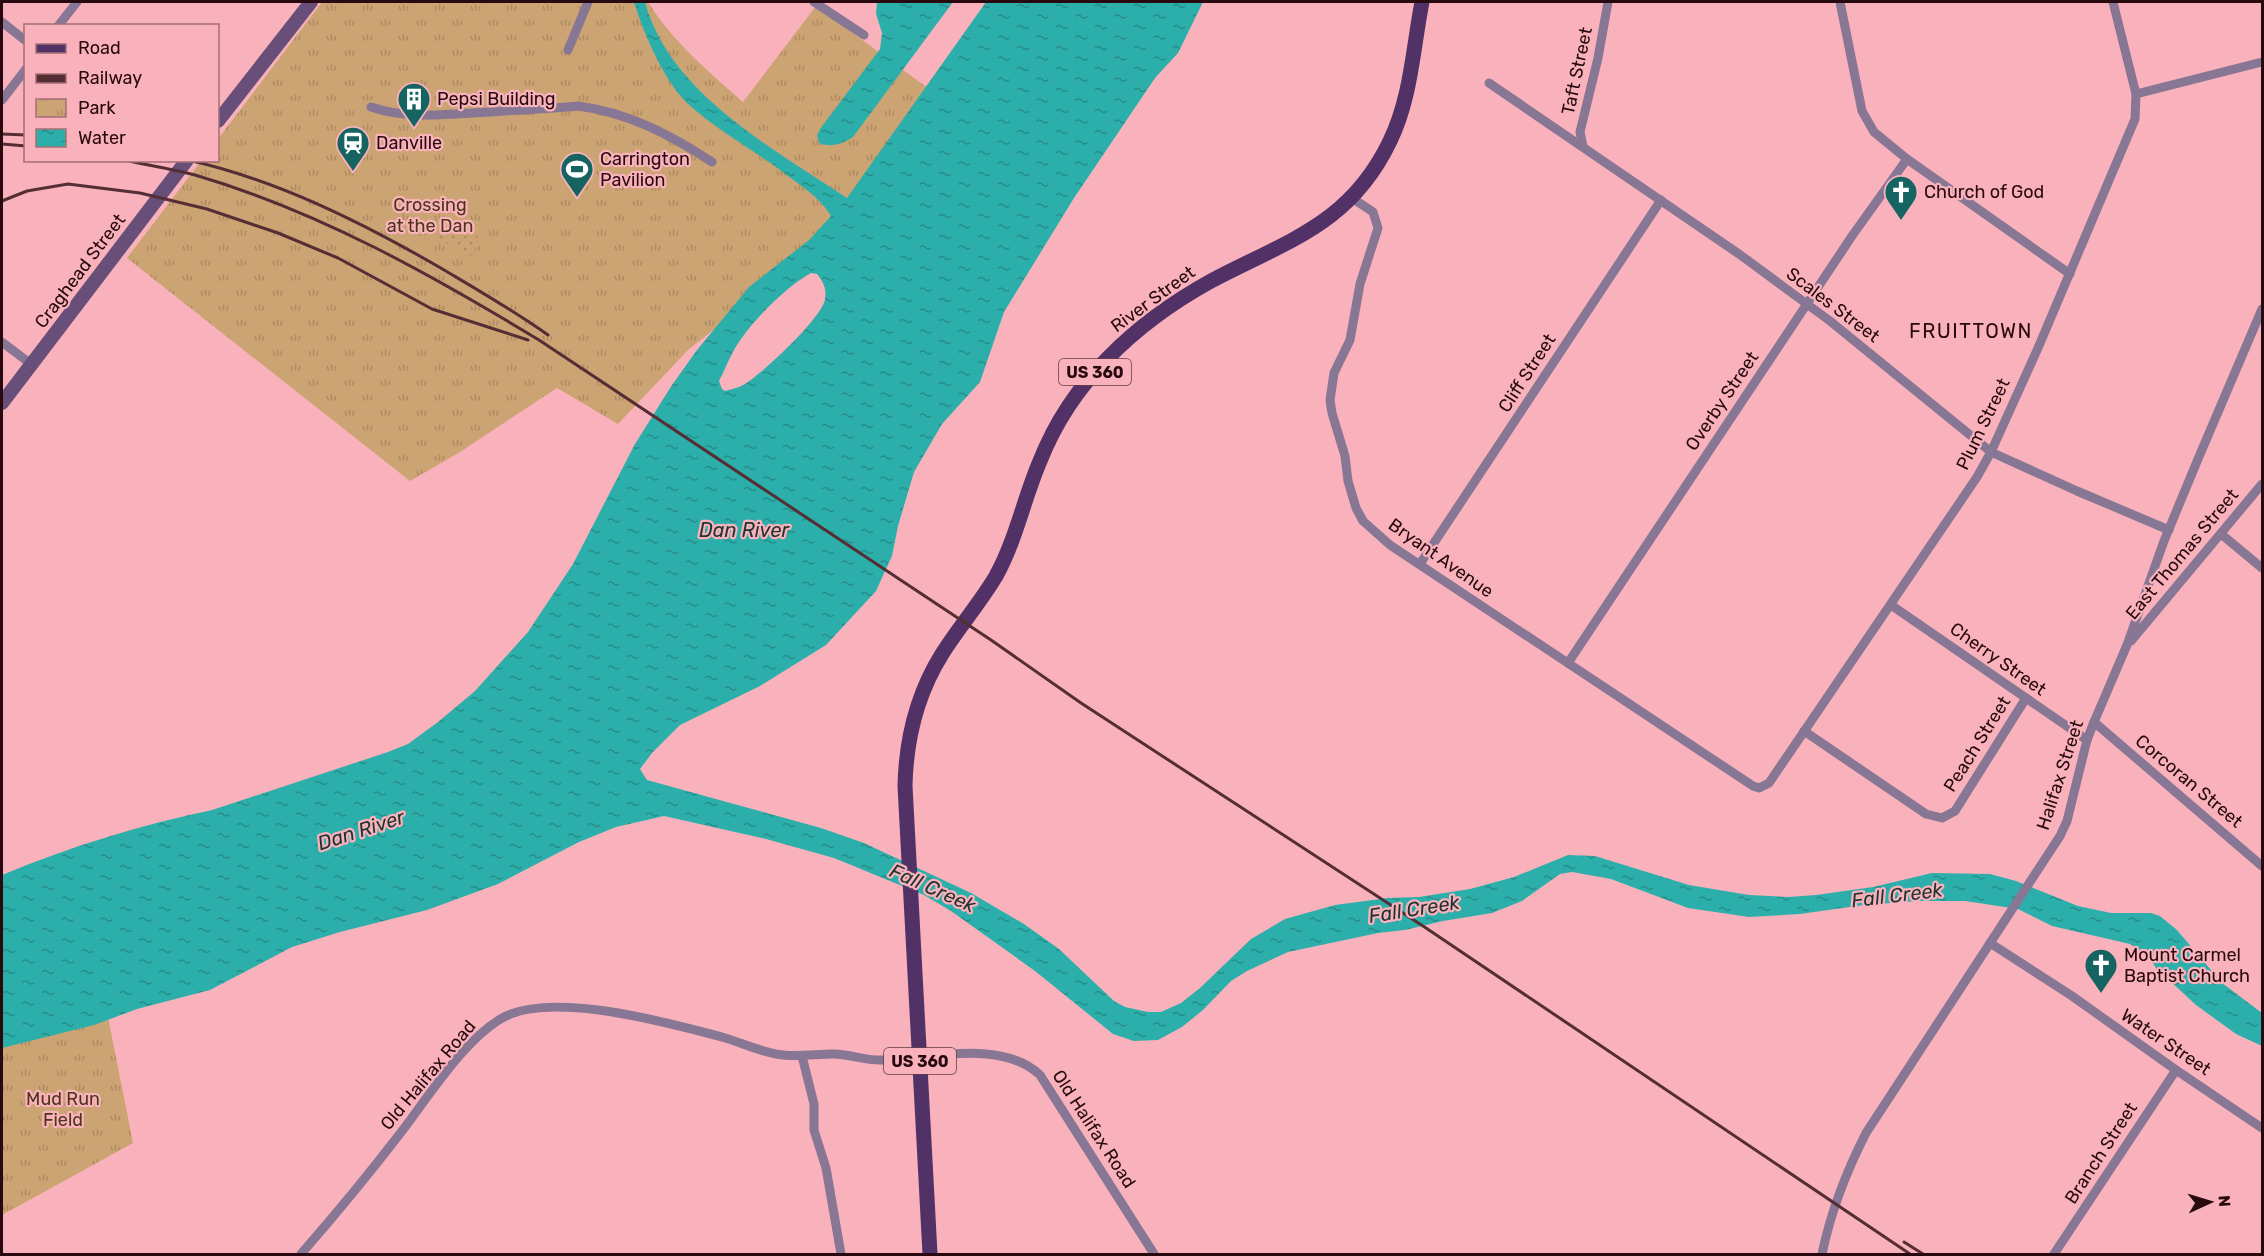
<svg xmlns="http://www.w3.org/2000/svg" width="2264" height="1256" font-family="Rubik,sans-serif">
<defs>
<pattern id="park-tufts" width="24" height="20" patternUnits="userSpaceOnUse" patternTransform="scale(1.5)"><rect width="24" height="20" fill="#cca372"/><path d="M3 7l-1-3M5 7V3M7 7l1-3M15 17l-1-3M17 17v-4M19 17l1-3" fill="none" stroke="#af8b62"/></pattern>
<pattern id="garden-dots" width="8" height="8" patternUnits="userSpaceOnUse" patternTransform="scale(1.5)"><rect width="8" height="8" fill="#cca372"/><path d="M2 2h.1M6 6h.1" fill="none" stroke="#af8b62" stroke-width="1.8" stroke-linecap="round"/></pattern>
<pattern id="water-ripples" width="26" height="14" patternUnits="userSpaceOnUse" patternTransform="scale(1.5)"><rect width="26" height="14" fill="#2cafaa"/><path d="M2 4q2-2 4 0t4 0M15 11q2-2 4 0t4 0" fill="none" stroke="#268d89"/></pattern>
</defs>
<rect width="100%" height="100%" fill="#f9b2bb"/>
<g fill="url(#park-tufts)">
<path d="M322,2H648C672,41 709,72 743,102L816,6L940,97L780,277L688,350L618,424L557,388L460,452L410,481L127,258L201,161L218,160V139Z"/>
<path d="M107,1012L133,1143L2,1215V1043Z"/>
</g>
<path fill="url(#garden-dots)" d="M450,219L481,239L470,257L437,237Z"/>
<g fill="url(#water-ripples)" fill-rule="evenodd">
<path d="M634,2H645C669,93 774,149 847,198L986,2H1203L1178,53L1155,78L1074,198L1004,312L980,382L942,424L914,472L898,526L892,556L876,591L826,645L760,686L680,725L652,753L640,769L647,780L821,828L864,843L971,893L1024,924L1059,949L1114,1001L1125,1007L1148,1012H1161L1181,1003L1200,988L1251,939L1285,919L1335,905L1388,898L1419,897L1470,889L1514,877L1568,855L1595,856L1689,885L1749,895L1788,897L1816,895L1873,887L1932,873L1990,874L2016,881L2078,906L2111,913H2151L2160,916L2177,930L2222,983L2262,1013V1046L2236,1034L2196,1005L2156,968L2149,957L2130,944L2052,926L2018,909L1965,901H1919L1864,905L1800,914L1749,917L1688,908L1611,879L1572,872L1560,874L1522,901L1492,913L1443,921L1405,930L1378,933L1288,952L1247,971L1231,981L1203,1010L1182,1027L1158,1040L1134,1041L1113,1034L1035,971L951,911L924,895L834,858L766,839L664,816L616,827L579,842L498,884L427,910L340,932L292,947L210,990L137,1009L94,1025L2,1048V875C69,847 140,825 212,810L388,752L408,744L438,722L475,691L528,632L573,564L635,444L672,385L697,350L749,287L809,240L831,216C819,196 798,184 780,170C749,147 715,129 687,103C664,81 643,32 634,2ZM811,273L817,274C823,281 827,289 825,299C823,317 760,376 743,385C738,388 731,389 725,391L722,389L719,381C726,368 731,353 739,342C754,319 787,286 811,273Z"/>
<path d="M877,2H953L853,137C842,144 833,147 820,144L817,136L820,129L880,49L882,33L876,14Z"/>
</g>
<g fill="none" stroke-linecap="round" stroke-linejoin="round">
<g stroke="#877694" stroke-width="9">
<path d="M814,2L864,35"/>
<path d="M1840,2L1862,111L1874,132L1907,159L2070,274"/>
<path d="M2,22L26,41"/>
<path d="M58,26L77,2"/>
<path d="M568,50L588,2"/>
<path d="M1489,83L1739,254L1830,321L1991,452L2077,491L2169,530"/>
<path d="M2136,94L2262,62"/>
<path d="M2,100L26,69"/>
<path d="M371,107C409,120 450,114 490,112C519,110 548,109 578,106C627,112 671,135 712,162"/>
<path d="M1583,147L1580,132L1598,58L1608,2"/>
<path d="M1352,198L1373,212L1378,228L1360,284L1350,340L1334,373L1330,400L1332,413L1345,456L1348,481L1356,508L1363,521L1390,545L1753,786L1759,788L1769,783L1977,477L1991,452L2038,348L2135,119L2136,94L2113,2"/>
<path d="M2,342L31,364"/>
<path d="M2221,534L2262,568"/>
<path d="M1420,564L1661,200"/>
<path d="M1891,605L2087,740"/>
<path d="M2131,641L2262,484"/>
<path d="M1568,663L1852,236L1907,159"/>
<path d="M2094,722L2262,866"/>
<path d="M1804,731L1926,814L1942,818L1955,811L2026,698"/>
<path d="M1990,943L2072,996L2176,1070L2262,1128"/>
<path d="M802,1056L814,1104V1130L826,1168L841,1254"/>
<path d="M301,1254C336,1214 369,1174 402,1131C429,1096 465,1038 504,1017C554,991 669,1023 722,1037C743,1043 762,1053 783,1055C800,1057 816,1054 833,1054C850,1054 866,1061 882,1060C930,1058 1002,1039 1040,1075L1154,1254"/>
<path d="M1822,1254C1831,1211 1846,1172 1866,1133L2060,836L2067,821L2087,740L2094,722L2127,645L2164,541L2198,459L2262,309"/>
<path d="M2054,1254L2176,1070"/>
</g>
<g stroke="#684f79" stroke-width="14">
<path d="M218,121L311,2"/>
<path d="M2,403L187,160"/>
</g>
<path stroke="#523266" stroke-width="15" d="M930,1254L905,786C906,740 917,694 942,654C959,627 980,603 996,576C1016,540 1024,498 1040,461C1055,423 1079,387 1108,358C1138,327 1173,302 1211,281C1286,241 1350,225 1390,141C1411,98 1413,48 1422,2"/>
<g stroke="#552e35" stroke-width="3">
<path d="M2,134L26,135"/>
<path d="M2,144L26,146"/>
<path d="M124,160C147,165 172,169 195,175C318,211 430,274 539,340L991,640L1081,703L1426,928L1910,1254"/>
<path d="M188,160C277,180 361,222 439,267C476,289 513,310 548,335"/>
<path d="M2,201L27,191L68,184L140,193L207,209L278,233L338,258L432,309L528,340"/>
<path d="M1904,1242L1923,1254"/>
</g>
</g>
<defs>
<symbol id="building-pin" viewBox="-11 -11 22 30"><path d="M0 17L-7.5 6A9.5 9.5 0 1 1 7.5 6Z" fill="#166461" stroke="#f9b2bb"/><path d="M-4-6H4V6H1V3H-1V6H-4ZM-2.5-4.3h1.7v1.8h-1.7ZM.8-4.3h1.7v1.8H.8ZM-2.5-1h1.7V.8h-1.7ZM.8-1h1.7V.8H.8Z" fill="#fff"/></symbol>
<symbol id="station-pin" viewBox="-11 -11 22 30"><path d="M0 17L-7.5 6A9.5 9.5 0 1 1 7.5 6Z" fill="#166461" stroke="#f9b2bb"/><path d="M-3-6H3Q5-6 5-4V2Q5 4 3 4L4.5 6H3L1.5 4h-3L-3 6H-4.5L-3 4Q-5 4-5 2V-4Q-5-6-3-6ZM-3.5-4v3h7v-3ZM-3.5 1v1.5H-2V1ZM2 1v1.5H3.5V1Z" fill="#fff"/></symbol>
<symbol id="stadium-pin" viewBox="-11 -11 22 30"><path d="M0 17L-7.5 6A9.5 9.5 0 1 1 7.5 6Z" fill="#166461" stroke="#f9b2bb"/><path d="M0-5a6.5 5 0 1 0 0 10a6.5 5 0 1 0 0-10ZM-3.5-1.8h7v3.6h-7Z" fill="#fff"/></symbol>
<symbol id="church-pin" viewBox="-11 -11 22 30"><path d="M0 17L-7.5 6A9.5 9.5 0 1 1 7.5 6Z" fill="#166461" stroke="#f9b2bb"/><path d="M-1.2-6h2.4v3.5h3.3v2.4h-3.3V6h-2.4V-.1h-3.3v-2.4h3.3Z" fill="#fff"/></symbol>
</defs>
<g fill-rule="evenodd">
<use href="#building-pin" x="395" y="80" width="38" height="52"/>
<use href="#station-pin" x="334" y="124" width="38" height="52"/>
<use href="#stadium-pin" x="558" y="150" width="38" height="52"/>
<use href="#church-pin" x="1882" y="173" width="38" height="52"/>
<use href="#church-pin" x="2082" y="946" width="38" height="52"/>
</g>
<g text-anchor="middle" dominant-baseline="central" stroke-width="4.5" stroke-linejoin="round" paint-order="stroke">
<g fill="#f9b2bb" stroke="#663c43" stroke-width="1.5">
<rect x="1059" y="359" width="72" height="26" rx="4.5"/>
<rect x="884" y="1048" width="72" height="26" rx="4.5"/>
</g>
<g font-size="16" font-weight="bold" fill="#27090f">
<text x="1095" y="372">US 360</text>
<text x="920" y="1061">US 360</text>
</g>
<g font-size="18" fill="#27090f" stroke="#f9b2bb">
<text transform="translate(1577 71) rotate(-78)">Taft Street</text>
<text transform="translate(80 271) rotate(-53)">Craghead Street</text>
<text transform="translate(1153 299) rotate(-36)">River Street</text>
<text transform="translate(1833 305) rotate(37)">Scales Street</text>
<text transform="translate(1527 373) rotate(-57)">Cliff Street</text>
<text transform="translate(1722 401) rotate(-56)">Overby Street</text>
<text transform="translate(1983 424) rotate(-64)">Plum Street</text>
<text transform="translate(2182 554) rotate(-50)">East Thomas Street</text>
<text transform="translate(1441 558) rotate(35)">Bryant Avenue</text>
<text transform="translate(1998 659) rotate(35)">Cherry Street</text>
<text transform="translate(1977 744) rotate(-58)">Peach Street</text>
<text transform="translate(2060 775) rotate(-72)">Halifax Street</text>
<text transform="translate(2189 781) rotate(40)">Corcoran Street</text>
<text transform="translate(2166 1042) rotate(34)">Water Street</text>
<text transform="translate(428 1075) rotate(-50)">Old Halifax Road</text>
<text transform="translate(1094 1129) rotate(57)">Old Halifax Road</text>
<text transform="translate(2101 1153) rotate(-57)">Branch Street</text>
</g>
<g font-size="18" fill="#27090f" stroke="#f9b2bb" text-anchor="start">
<text x="437" y="99">Pepsi Building</text>
<text x="376" y="143">Danville</text>
<text x="600" y="159">Carrington<tspan x="600" dy="21">Pavilion</tspan></text>
<text x="1924" y="192">Church of God</text>
<text x="2124" y="955">Mount Carmel<tspan x="2124" dy="21">Baptist Church</tspan></text>
</g>
<g font-size="18" fill="#4c3517" stroke="#f9b2bb">
<text x="430" y="205">Crossing<tspan x="430" dy="21">at the Dan</tspan></text>
<text x="63" y="1099">Mud Run<tspan x="63" dy="21">Field</tspan></text>
</g>
<g font-size="20" letter-spacing="1.5" fill="#27090f" stroke="#f9b2bb">
<text x="1971" y="331">FRUITTOWN</text>
</g>
<g font-size="20" font-style="italic" fill="#1d3331" stroke="#f9b2bb">
<text x="744" y="530">Dan River</text>
<text transform="translate(361 830) rotate(-18)">Dan River</text>
<text transform="translate(933 888) rotate(24)">Fall Creek</text>
<text transform="translate(1897 895) rotate(-7)">Fall Creek</text>
<text transform="translate(1414 909) rotate(-9)">Fall Creek</text>
</g>
</g>
<rect width="2264" height="1256" fill="none" stroke="#27090f" stroke-width="6"/>
<rect x="24" y="24" width="195" height="138" fill="#f9b2bb" stroke="#a56e76" stroke-width="1.5"/>
<rect x="36" y="44" width="30" height="9" fill="#523266" stroke="#a56e76" stroke-width="1.5"/>
<text x="78" y="54" font-size="18" fill="#27090f">Road</text>
<rect x="36" y="74" width="30" height="9" fill="#552e35" stroke="#a56e76" stroke-width="1.5"/>
<text x="78" y="84" font-size="18" fill="#27090f">Railway</text>
<rect x="36" y="99" width="30" height="18" fill="url(#park-tufts)" stroke="#a56e76" stroke-width="1.5"/>
<text x="78" y="114" font-size="18" fill="#27090f">Park</text>
<rect x="36" y="129" width="30" height="18" fill="url(#water-ripples)" stroke="#a56e76" stroke-width="1.5"/>
<text x="78" y="144" font-size="18" fill="#27090f">Water</text>
<g transform="translate(2210 1202) rotate(86)" stroke="#f9b2bb" stroke-width="4.5" paint-order="stroke">
<path d="M0-4.5L10 22L0 15L-10 22Z" fill="#27090f"/>
<text y="-9" font-size="16" font-weight="bold" text-anchor="middle" fill="#27090f">N</text>
</g>
</svg>
